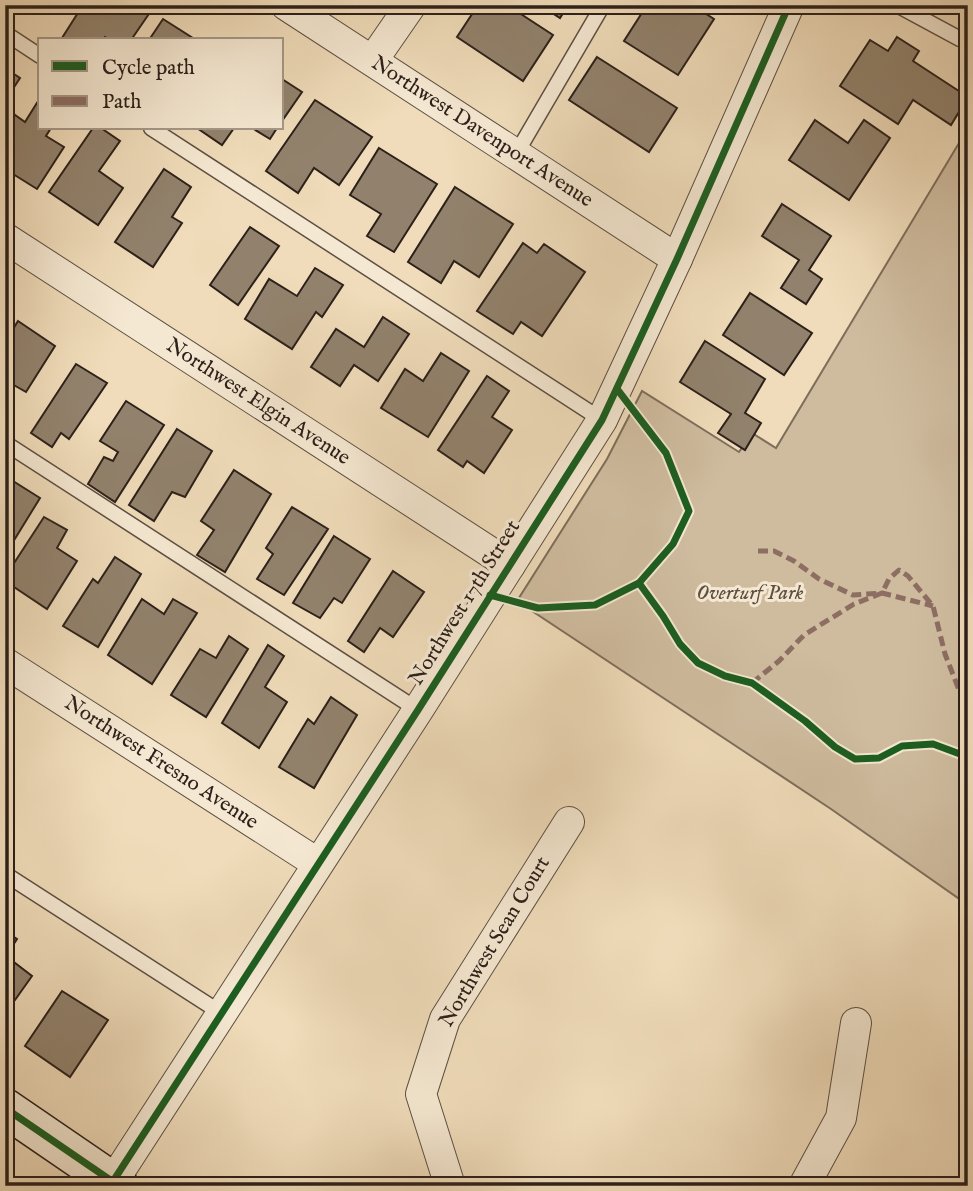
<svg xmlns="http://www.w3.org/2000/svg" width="973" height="1191" font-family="'IM FELL English',serif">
<rect width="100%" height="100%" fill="#f0dcba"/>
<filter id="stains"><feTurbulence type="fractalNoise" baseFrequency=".00286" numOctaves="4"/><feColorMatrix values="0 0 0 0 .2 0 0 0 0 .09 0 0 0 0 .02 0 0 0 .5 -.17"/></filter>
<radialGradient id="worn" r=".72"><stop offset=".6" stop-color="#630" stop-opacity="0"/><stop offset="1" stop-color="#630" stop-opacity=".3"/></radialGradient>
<path fill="#cfbc9f" stroke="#7e6e5c" stroke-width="2" d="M968,128V905L831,809L517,601L607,459L642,391L739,452L752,433L776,448Z"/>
<g fill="#92826d" stroke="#2c201a" stroke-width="2">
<path d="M83,5H155L131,40H110L105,37L103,40H65L62,38Z"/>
<path d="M478,5H507L553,35L523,81L457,37Z"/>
<path d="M540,5H568L560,18Z"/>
<path d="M647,5H692L714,19L678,75L624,41Z"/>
<path d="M163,19L196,40H149Z"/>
<path d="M897,37L919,51L913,61L968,97L951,125L913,100L898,124L840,86L870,40L888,51Z"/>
<path d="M597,57L677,108L649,152L569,100Z"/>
<path d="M5,68L20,78L5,101Z"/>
<path d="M282,79L302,92L282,121Z"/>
<path d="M40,98V128H51L46,136L64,147L37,189L5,169V130L15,115L25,122Z"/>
<path d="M315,100L372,137L339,185L314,168L298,193L266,171Z"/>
<path d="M815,120L848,143L864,120L890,138L849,200L789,160Z"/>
<path d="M93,128H101L120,141L99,171L123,188L98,225L49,192Z"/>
<path d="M197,128H234L222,145Z"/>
<path d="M252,128H277L270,139Z"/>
<path d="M379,148L437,184L394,252L367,236L381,214L350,195Z"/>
<path d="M164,169L191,187L172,217L182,223L153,267L115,242Z"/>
<path d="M455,187L513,224L479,277L454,261L441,283L408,262Z"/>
<path d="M782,204L831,236L809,270L822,279L806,304L781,288L799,260L762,236Z"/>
<path d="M250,227L279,246L238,305L210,285Z"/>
<path d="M523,243L537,253L544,244L585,272L542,336L521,322L513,334L477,311Z"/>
<path d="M315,268L343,285L322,317L316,312L292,349L245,319L269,279L297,296Z"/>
<path d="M750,293L812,333L784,375L723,335Z"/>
<path d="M383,317L409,334L378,381L354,365L340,386L311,367L336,329L364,347Z"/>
<path d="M18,321L55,346L26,392L5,380V342Z"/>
<path d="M705,341L765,379L745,413L761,423L745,450L718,433L731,414L680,382Z"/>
<path d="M441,353L469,371L428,437L381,408L405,369L423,381Z"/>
<path d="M76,364L107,383L69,439L61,433L52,447L31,433Z"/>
<path d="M487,376L509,391L492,417L512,430L484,473L467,461L463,467L438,450Z"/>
<path d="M126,401L164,425L115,502L88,484L104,457L113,461L118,452L100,441Z"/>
<path d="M177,429L212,451L185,497L172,492L154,521L129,505Z"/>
<path d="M234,470L271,494L225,572L197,555L214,530L201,521Z"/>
<path d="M13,481L40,498L5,555V515L8,511L5,510V493Z"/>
<path d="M292,507L328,529L284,595L257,579L273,554L266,548Z"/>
<path d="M44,517L67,530L57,548L77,561L47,609L5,581V577Z"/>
<path d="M334,536L370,559L342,603L334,598L320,618L293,603Z"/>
<path d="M115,557L141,574L98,647L63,626L93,579L98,583Z"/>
<path d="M393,571L424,592L393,637L380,628L364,652L348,641Z"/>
<path d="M142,599L164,614L173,599L197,613L152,684L108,655Z"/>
<path d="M229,636L248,649L206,717L171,695L200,649L216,658Z"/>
<path d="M268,645L284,656L265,687L287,702L259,748L222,723Z"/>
<path d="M331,697L357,715L314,788L279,767L308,719L314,724Z"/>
<path d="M5,931L17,939L6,956L32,976L15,1000L5,994Z"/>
<path d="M62,991L108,1020L70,1077L25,1046Z"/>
</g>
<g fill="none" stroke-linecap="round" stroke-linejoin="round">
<defs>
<g id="lane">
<path d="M897,5L960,39L968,40"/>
<path d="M5,33L40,56"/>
<path d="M151,128L602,420"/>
<path d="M516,154L603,5"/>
<path d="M5,443L418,710"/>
<path d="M5,874L221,1013"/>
</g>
<g id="street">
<path d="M286,5L677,259"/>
<path d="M373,60L411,5"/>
<path d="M5,238L510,565"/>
<path d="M5,663L317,863"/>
<path d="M110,1186L418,710L602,420L677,259L789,5"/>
<path d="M450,1186L421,1094L445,1019L569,822"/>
<path d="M804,1186L841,1118L856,1023"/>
</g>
<path id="secondary" d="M5,1108L119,1186"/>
</defs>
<use href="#lane" stroke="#5d4f42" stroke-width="17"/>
<use href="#street" stroke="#5d4f42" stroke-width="32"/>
<use href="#secondary" stroke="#2c201a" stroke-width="41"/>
<path stroke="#2c201a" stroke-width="4.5" stroke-dasharray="5 3.5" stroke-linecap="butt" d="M518,603C557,613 605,608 638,583C660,568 677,535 689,511L666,453L636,414"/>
<use href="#lane" stroke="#f5e8d2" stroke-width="14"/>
<use href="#street" stroke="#f5e8d2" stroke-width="30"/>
<use href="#secondary" stroke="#f5e8d2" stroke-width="38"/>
<g stroke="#8d6e63" stroke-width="5" stroke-dasharray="10 5" stroke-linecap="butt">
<path d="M758,551H774L794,561L819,579L853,595L882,593L933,606"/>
<path d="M752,683L779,661L804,635L854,604L882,593L889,579L899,570L908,576L933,606L945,654L968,713"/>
</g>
<defs>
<g id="cycleway">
<path d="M639,583L663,616L680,644L698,663L725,676L752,683L805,721L835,747L855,759L879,758L902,746L933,744L968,757"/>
<path d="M490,595L538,608L595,605L639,583L673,544L689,511L666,453L617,389"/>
<path d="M5,1108L119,1186"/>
<path d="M110,1186L418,710L602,420L677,259L789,5"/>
</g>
</defs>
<use href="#cycleway" stroke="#f5e8d2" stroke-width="11"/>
<use href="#cycleway" stroke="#1b5e20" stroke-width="7"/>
</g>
<g text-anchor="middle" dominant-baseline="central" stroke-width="6" stroke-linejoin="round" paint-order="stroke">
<g font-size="21" fill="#2c201a" stroke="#f5e8d2">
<text transform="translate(482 132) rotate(33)">Northwest Davenport Avenue</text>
<text transform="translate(258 402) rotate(33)">Northwest Elgin Avenue</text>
<text transform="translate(465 603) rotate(-58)">Northwest 17th Street</text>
<text transform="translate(161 763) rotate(33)">Northwest Fresno Avenue</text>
<text transform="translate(495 942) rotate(-59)">Northwest Sean Court</text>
</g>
<g font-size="21" font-style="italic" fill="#5d4f42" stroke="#f5e8d2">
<text x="750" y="593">Overturf Park</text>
</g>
</g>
<rect width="973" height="1191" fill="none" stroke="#f0dcba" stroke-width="28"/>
<rect x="7" y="7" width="959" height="1177" fill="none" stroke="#2c201a" stroke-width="3.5"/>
<rect x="14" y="14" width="945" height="1163" fill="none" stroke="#2c201a" stroke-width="2"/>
<rect x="38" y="38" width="245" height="91" fill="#f5e8d2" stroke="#a59888" stroke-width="2"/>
<rect x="52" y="61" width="35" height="10" fill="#1b5e20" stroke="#a59888" stroke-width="2"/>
<text x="102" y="74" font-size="21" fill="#2c201a">Cycle path</text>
<rect x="52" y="96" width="35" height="10" fill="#8d6e63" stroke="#a59888" stroke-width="2"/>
<text x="102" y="108" font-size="21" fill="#2c201a">Path</text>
<rect width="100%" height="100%" filter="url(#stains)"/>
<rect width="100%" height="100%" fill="url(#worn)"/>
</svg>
